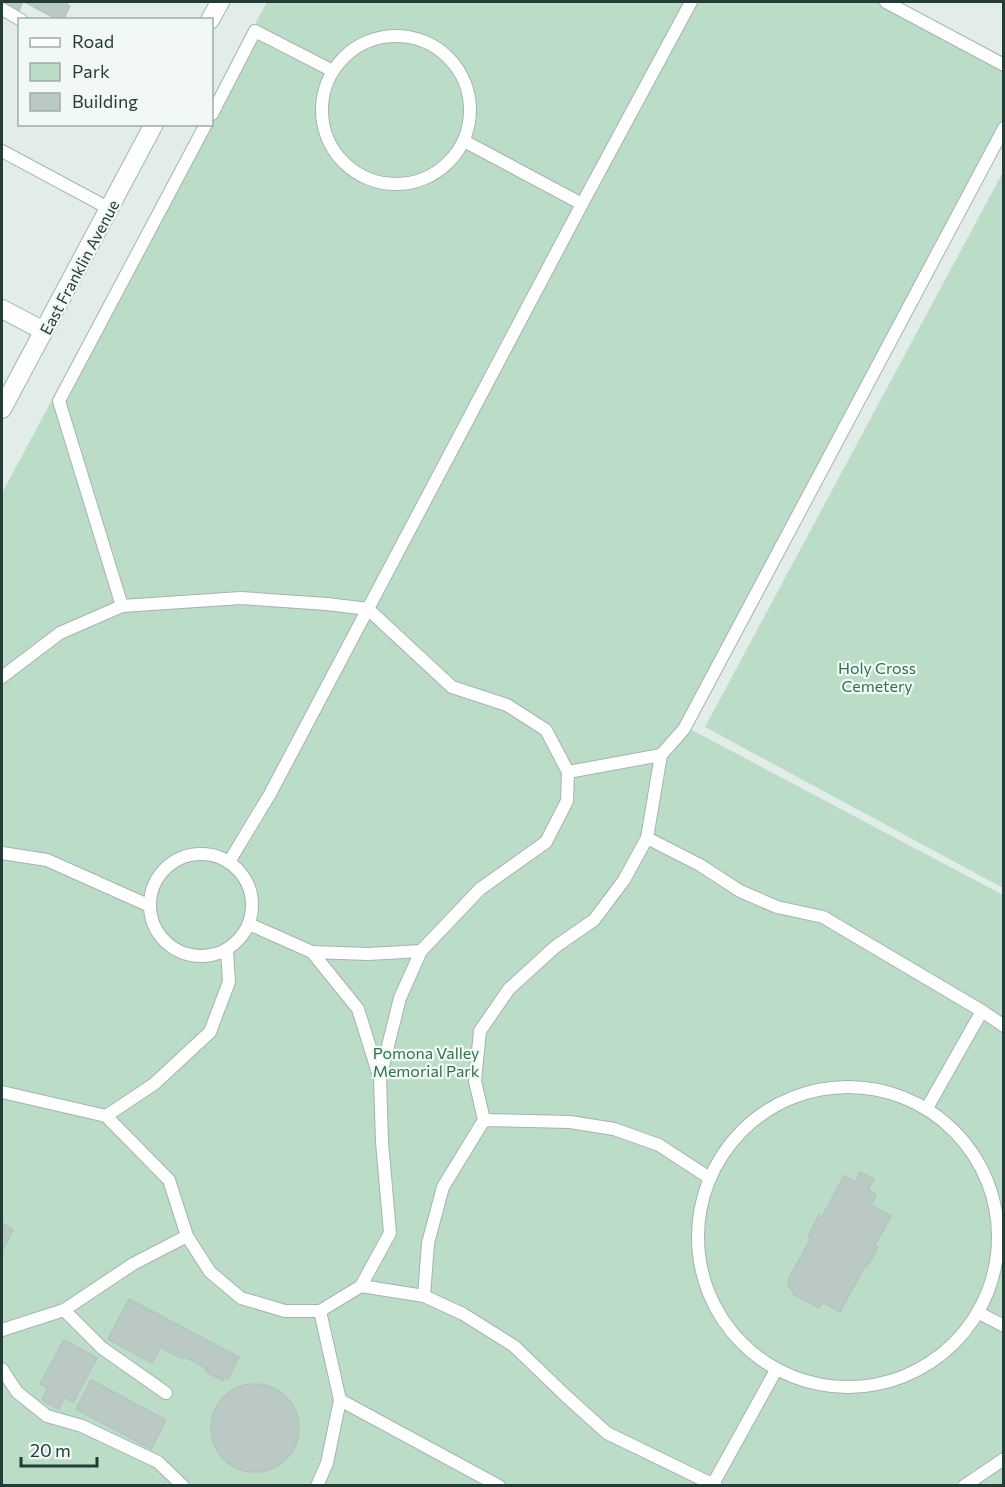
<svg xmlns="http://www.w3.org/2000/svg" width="1005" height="1487" font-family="Commissioner,sans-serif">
<rect width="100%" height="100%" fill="#e2ece8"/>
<g fill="#bbdcc7">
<path d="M267,2H892L1003,62V139L690,729L1003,895V1485L2,1486V493L200,125L212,124V104Z"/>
<path d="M1003,172V888L705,727Z"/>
</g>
<g fill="#bac9c4" stroke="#b4c5c0" stroke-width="1.5">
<path d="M2,2H23L18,12L2,3Z"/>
<path d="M25,2H68L66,4L70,6L63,20H58Z"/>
<path d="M860,1172L874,1179L868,1190L876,1194L871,1205L891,1216L875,1245L878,1247L867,1267L865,1266L840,1312L823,1302L819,1308L793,1294L794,1292L789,1287L788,1280L811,1238L808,1236L819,1215L822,1217L844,1176L855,1182Z"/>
<path d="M2,1223L13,1230L2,1251Z"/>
<path d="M129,1299L239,1357L228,1379L224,1378L223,1381L205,1371L206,1368L183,1356L182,1359L163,1349L164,1346L162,1345L152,1363L108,1339Z"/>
<path d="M64,1340L97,1358L73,1402L65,1397L59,1409L42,1400L48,1388L40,1384Z"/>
<path d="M91,1380L166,1420L151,1449L76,1409Z"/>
<circle cx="255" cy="1428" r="44"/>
</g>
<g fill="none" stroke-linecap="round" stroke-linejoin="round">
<defs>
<g id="lane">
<path d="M886,2L1004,65"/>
<path d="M2,9L21,20"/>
<circle cx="396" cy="110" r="74"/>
<path d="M212,114L255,31L333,71"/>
<path d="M464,141L582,204"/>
<path d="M2,151L110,209"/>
<path d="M122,606L59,401L206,124"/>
<path d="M2,677L60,633L122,606L241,598L327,604L368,609L452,687L507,705L546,730L568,772L567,801L546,842L480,889L421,951L400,998L380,1078L382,1142L390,1233L361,1286L320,1311"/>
<path d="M568,772L661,755"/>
<path d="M647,838L700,865L740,891L777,907L823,917L982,1011L1004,1026"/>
<path d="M2,853L47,860L150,906"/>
<circle cx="201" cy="905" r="51"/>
<path d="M229,862L270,794L582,204L691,2"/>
<path d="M249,924L312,952"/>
<path d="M379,1076L358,1009L312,952L368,954L421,951"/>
<circle cx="848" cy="1237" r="150"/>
<path d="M2,1092L106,1116L169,1180L187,1236L210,1272L241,1298L285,1311H320L340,1400"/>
<path d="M927,1108L982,1011"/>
<path d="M106,1116L154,1084L210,1032L229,982L227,950"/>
<path d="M484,1120L475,1081L480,1031L509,989L555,947L594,920L624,880L647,838L661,755L684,729L1004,128"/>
<path d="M361,1286L424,1296L463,1314L514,1346L566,1396L607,1433L716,1486"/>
<path d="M424,1296L428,1243L443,1187L484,1120L570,1122L614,1129L659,1145L708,1177"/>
<path d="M64,1310L102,1348L166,1393"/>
<path d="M979,1313L1004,1326"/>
<path d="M2,1330L64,1310L133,1264L187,1236"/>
<path d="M2,1369L17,1392L47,1416L82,1426L158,1462L183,1486"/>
<path d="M713,1484L775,1372"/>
<path d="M317,1486L327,1463L340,1400L499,1486"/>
<path d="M964,1486L1004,1459"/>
</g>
<path id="street" d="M2,309L44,331"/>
<g id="secondary">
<path d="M210,20L220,2"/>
<path d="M2,409L154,124"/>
</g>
</defs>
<use href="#lane" stroke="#a5b4af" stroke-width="14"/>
<use href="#street" stroke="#a5b4af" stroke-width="20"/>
<use href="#secondary" stroke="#a0b7b1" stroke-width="20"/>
<use href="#lane" stroke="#fff" stroke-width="12"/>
<use href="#street" stroke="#fff" stroke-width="18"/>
<use href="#secondary" stroke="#fff" stroke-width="18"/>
</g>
<g text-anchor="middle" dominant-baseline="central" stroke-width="4.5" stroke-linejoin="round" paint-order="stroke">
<g font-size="16" fill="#223c37" stroke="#f2f8f6">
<text transform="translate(79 267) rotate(-62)">East Franklin Avenue</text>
</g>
<g font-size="16" fill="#2d724e" stroke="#f2f8f6">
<text x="877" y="667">Holy Cross<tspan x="877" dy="18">Cemetery</tspan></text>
<text x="426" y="1052">Pomona Valley<tspan x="426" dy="18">Memorial Park</tspan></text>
</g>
</g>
<rect width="1005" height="1487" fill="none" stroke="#223c37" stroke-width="6"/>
<rect x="18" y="18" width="195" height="108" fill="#f2f8f6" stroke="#9fadaa" stroke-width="1.5"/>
<rect x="30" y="38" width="30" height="9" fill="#ffffff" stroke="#9fadaa" stroke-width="1.5"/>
<text x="72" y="48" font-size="18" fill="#223c37">Road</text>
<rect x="30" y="63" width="30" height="18" fill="#bbdcc7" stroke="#9fadaa" stroke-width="1.5"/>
<text x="72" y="78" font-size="18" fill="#223c37">Park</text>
<rect x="30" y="93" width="30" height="18" fill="#bac9c4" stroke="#9fadaa" stroke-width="1.5"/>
<text x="72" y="108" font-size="18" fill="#223c37">Building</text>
<path d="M21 1457v9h76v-9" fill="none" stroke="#223c37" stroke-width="3"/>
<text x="30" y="1457" font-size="18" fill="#223c37" stroke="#f2f8f6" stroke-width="4.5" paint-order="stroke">20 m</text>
</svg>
